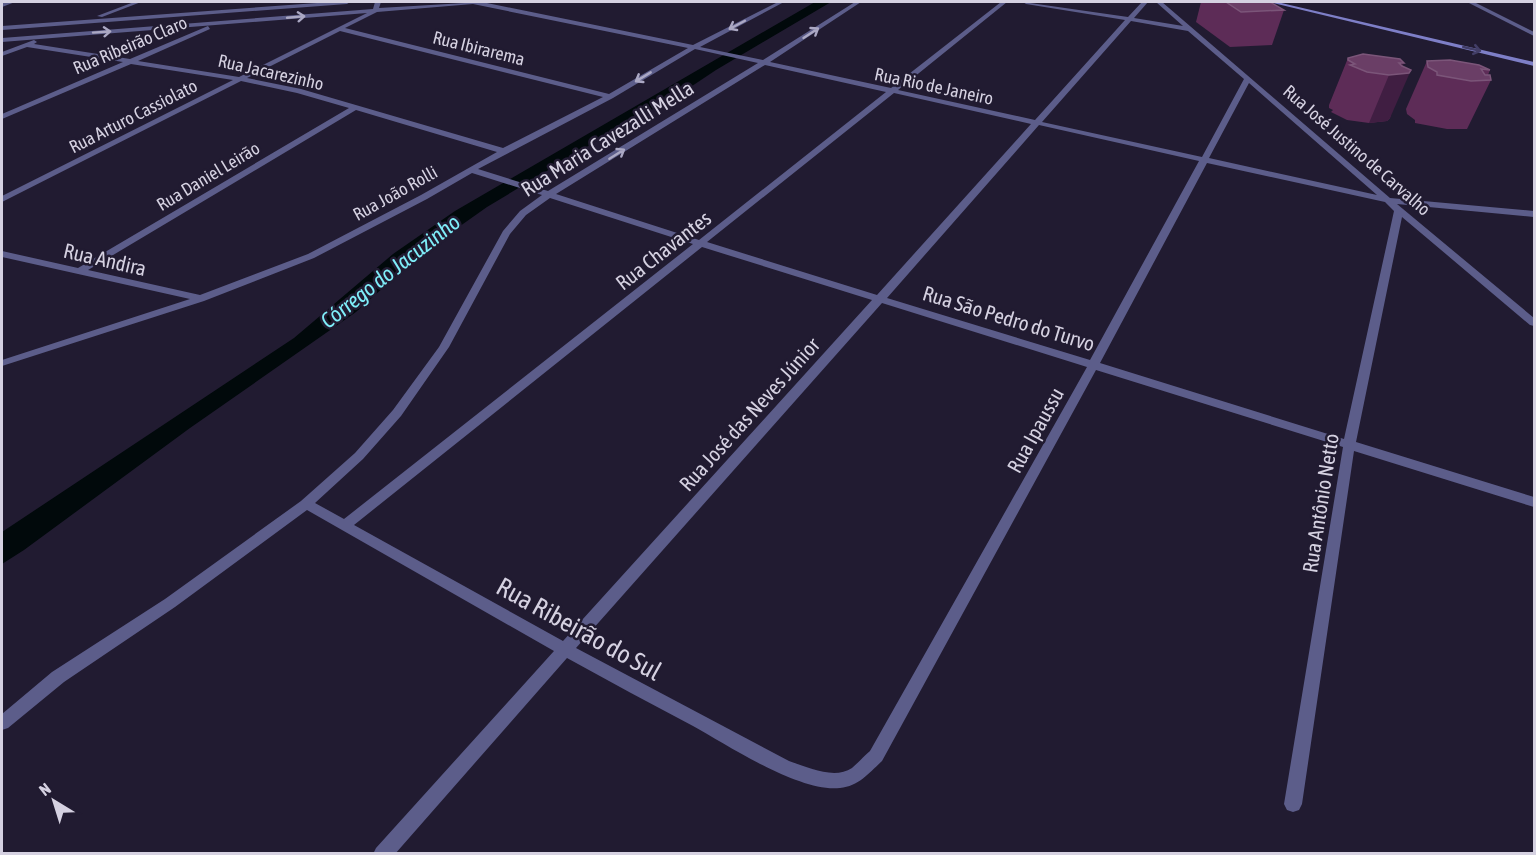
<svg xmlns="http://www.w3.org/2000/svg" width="1536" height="855" font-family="'Asap Condensed',sans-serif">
<rect width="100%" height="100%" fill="#211b31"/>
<path fill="#01090b" d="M815,2H831L716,70L677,96L620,127L487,207L422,253L356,312L190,428L24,550L2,564V532L294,338L393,254L455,211Z"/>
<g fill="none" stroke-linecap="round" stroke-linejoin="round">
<g fill="#5c5d8a" fill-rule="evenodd">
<path d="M134,2H141L102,17L97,16Z"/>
<path d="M331,2H350L347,4L2,30V26Z"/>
<path d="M375,2H381L379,8L482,2L693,45L778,2H784L700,47L763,60L855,2H861L770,62L891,88L1001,2H1007L898,90L1035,120L1125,20L1026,4L1023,2L1128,17L1142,2H1148L1134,18L1183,26L1156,2H1162L1390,198L1534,211V217L1397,204L1534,318V326L1530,325L1402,217L1356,442L1534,497V507L1354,451L1302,804L1299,810L1293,812L1287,810L1284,804L1343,447L1096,370L882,761C869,773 859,786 840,788C800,793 729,746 693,726C651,704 609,681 567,658L395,854H373L376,848L554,651L307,510L175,607L64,682L8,728L2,730V714L52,672L165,599L301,501L355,453L393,410L439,347L503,231L520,211L542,195L472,173L427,199L314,258L204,301L2,366V360L190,299L2,257V251L78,268L349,108L297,93L241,81L2,202V196L233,80L131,64L2,119V114L123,62L27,47L2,56V52L34,40L37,42L34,44L130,59L208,26L210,29L138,61L239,77L367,13L2,42V38L373,9ZM473,4L688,48L609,94L345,28L377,12ZM1131,21L1188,31L1244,79L1202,157L1042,122ZM340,31L603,97L503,148L301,89L247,78ZM695,49L758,63L548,191L478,169L613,98ZM765,65L886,92L699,240L556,194ZM1249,83L1377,195L1209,158ZM894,93L1031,124L877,295L707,242ZM356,110L497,152L421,195L308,254L200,295L88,270ZM1039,125L1199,161L1090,360L887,298ZM1207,163L1385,202L1394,211L1344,439L1100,363ZM550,198L693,244L344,519L315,503L363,459L401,416L449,347L510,234L526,215ZM702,247L872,300L563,641L354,525ZM882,303L1087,367L870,751C864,756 858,763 852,768C834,780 807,767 789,761L576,648Z"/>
<path d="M1467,2H1474L1534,32V36Z"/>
</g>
<path fill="#5c5d8a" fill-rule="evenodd" d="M8,2H15L2,7V3Z"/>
<path fill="#7e7fc7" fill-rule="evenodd" d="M1269,2H1277L1534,62V66Z"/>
</g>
<g fill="#5d2c57">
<path d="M1201,2H1270L1284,10L1272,45L1230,47L1196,22Z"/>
<path d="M1348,58L1402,66L1390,118L1387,121L1369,123L1347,120L1331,112L1333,110L1329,108V105Z"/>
<path d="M1427,61L1490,70L1488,75L1491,80L1467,129H1447L1415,123V120L1407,114L1406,109Z"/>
</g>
<path fill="#401e42" d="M1399,63H1404L1399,74L1411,70L1390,118L1387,121L1369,123L1389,75Z"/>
<g fill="#6a3e66" stroke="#7b5579" stroke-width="1.5">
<path d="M1226,2H1270L1284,10L1241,12Z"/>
<path d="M1363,54L1400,59L1404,63H1399L1402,66L1411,70L1409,73L1389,75L1367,72L1350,65L1355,64L1348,60V58Z"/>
<path d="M1450,60L1479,65L1490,70L1481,69L1485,75H1490L1491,80L1471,81L1437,75V72L1428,67L1427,61Z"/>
</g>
<defs><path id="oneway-shaft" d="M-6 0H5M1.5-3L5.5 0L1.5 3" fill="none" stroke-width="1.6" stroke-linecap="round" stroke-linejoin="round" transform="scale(1.5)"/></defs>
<g stroke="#aba8c3">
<use href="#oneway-shaft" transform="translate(296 17) rotate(-5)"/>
<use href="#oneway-shaft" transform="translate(737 25) rotate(152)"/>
<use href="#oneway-shaft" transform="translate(102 32) rotate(-4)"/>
<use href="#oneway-shaft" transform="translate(811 33) rotate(-33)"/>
<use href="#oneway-shaft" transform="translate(643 77) rotate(149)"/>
<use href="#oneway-shaft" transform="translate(617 154) rotate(-32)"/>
</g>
<use stroke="#423e66" href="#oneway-shaft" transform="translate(1472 49) rotate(13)"/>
<g text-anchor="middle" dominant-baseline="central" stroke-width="5" stroke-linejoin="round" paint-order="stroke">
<g font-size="18" fill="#d5d1e1" stroke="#211b31">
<text transform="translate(130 45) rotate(-23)">Rua Ribeirão Claro</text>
<text transform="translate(479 48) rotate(14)">Rua Ibirarema</text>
<text transform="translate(271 72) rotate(13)">Rua Jacarezinho</text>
<text transform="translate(934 86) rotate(12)">Rua Rio de Janeiro</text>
<text transform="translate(133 116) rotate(-27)">Rua Arturo Cassiolato</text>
<text transform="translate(1357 150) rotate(41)">Rua José Justino de Carvalho</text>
<text transform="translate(208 176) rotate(-31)">Rua Daniel Leirão</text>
<text transform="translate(395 193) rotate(-29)">Rua João Rolli</text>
</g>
<g font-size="21" fill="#d5d1e1" stroke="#211b31">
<text transform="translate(607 138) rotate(-32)">Rua Maria Cavezalli Mella</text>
<text transform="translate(663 250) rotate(-38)">Rua Chavantes</text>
<text transform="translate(105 259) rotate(13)">Rua Andira</text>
<text transform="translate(1009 318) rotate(17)">Rua São Pedro do Turvo</text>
<text transform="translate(749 414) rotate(-48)">Rua José das Neves Júnior</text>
<text transform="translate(1035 430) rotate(-61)">Rua Ipaussu</text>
<text transform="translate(1320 503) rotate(-81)">Rua Antônio Netto</text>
</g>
<g font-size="22" font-style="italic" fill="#7feef9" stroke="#211b31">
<text transform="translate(390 271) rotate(-38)">Córrego do Jacuzinho</text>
</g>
<g font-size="26" fill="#d5d1e1" stroke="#211b31">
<text transform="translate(579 629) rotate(29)">Rua Ribeirão do Sul</text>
</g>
</g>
<rect width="1536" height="855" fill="none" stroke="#d5d1e1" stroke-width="6"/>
<g transform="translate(54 801) rotate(322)" stroke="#211b31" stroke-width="4.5" paint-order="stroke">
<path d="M0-4.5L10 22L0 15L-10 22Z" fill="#d5d1e1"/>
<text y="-9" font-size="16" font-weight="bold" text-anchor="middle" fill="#d5d1e1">N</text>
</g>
</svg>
